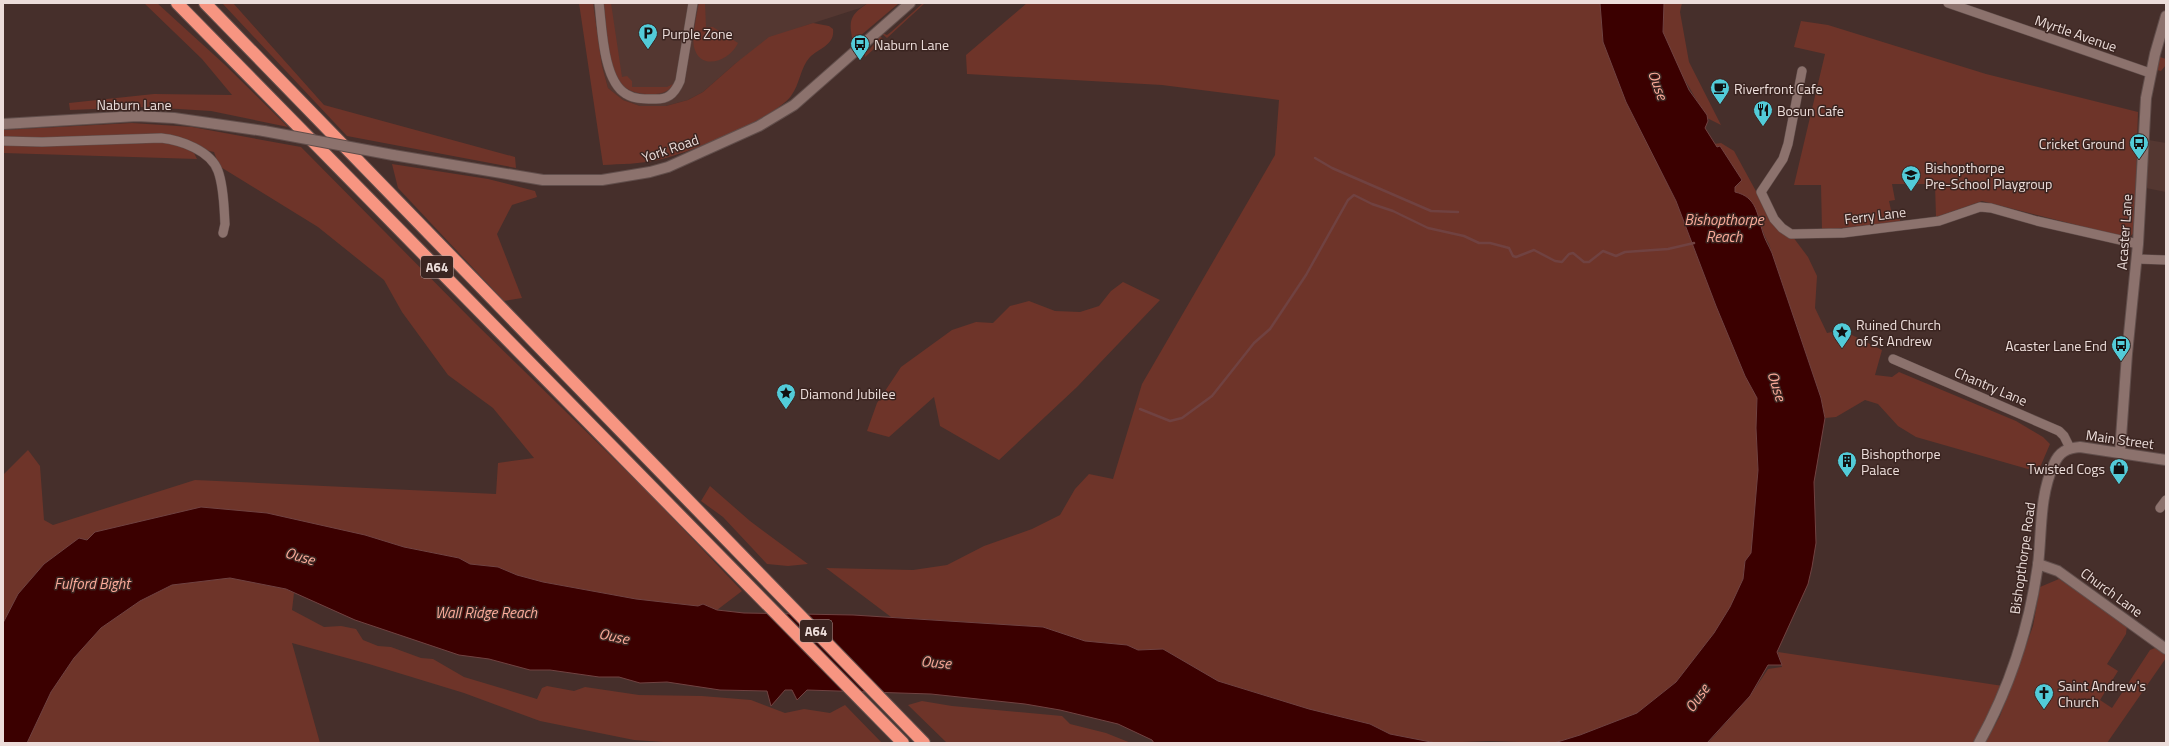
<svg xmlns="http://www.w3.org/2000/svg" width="2169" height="746" font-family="'Titillium Web',sans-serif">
<rect width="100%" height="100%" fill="#462f2b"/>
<g fill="#543731">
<path d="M593,3H868L860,8L801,27L736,63L703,92L688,100L666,106H640L623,100L608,88L602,66Z"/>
<path d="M2137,138L2166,143V192L2136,186Z"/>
</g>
<g fill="#6e3429">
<path d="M144,3H157L224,64L288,127L211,111L146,107L70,110L69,103L154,94L232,95L202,59Z"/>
<path d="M222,3H233L324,105L515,157L516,168L347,136Z"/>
<path d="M579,3H593L602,66L608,88L623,100L640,106H666L688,100L703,92L736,63L769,37L813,23L829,26L833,29C835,45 819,48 810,57C800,68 800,84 791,96C775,118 686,154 658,160C640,164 621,164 603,165Z"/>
<path d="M604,3H611L622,77L627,76L632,81V87H667L677,82C668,92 661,95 647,94C636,94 624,89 617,80C608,66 606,21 604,3Z"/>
<path d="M699,3H705L706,27H713L738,43C730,61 700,72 694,47C692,37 697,13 699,3Z"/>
<path d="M868,3H899L853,42C848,20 850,15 868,3Z"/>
<path d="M923,3H925L887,38L880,32L887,35L891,32Z"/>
<path d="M1027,3H1600L1603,42L1626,102L1676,201L1716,306L1745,376L1757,398L1756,428L1758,470L1751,553L1745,561L1743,579L1730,607L1714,633L1676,682L1637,713L1580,735L1554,743L1489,741L1436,743L1390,734L1370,724L1309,709L1218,681L1163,649L1138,650L1127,645L1085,641L1043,627L891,617L826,568L913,570L947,565L984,546L1032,529L1060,515L1075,489L1089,474L1113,479L1142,384L1275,155L1279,100L1162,85L967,74L966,55Z"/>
<path d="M1664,3H1682L1680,12L1689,62L1721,125L1707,118L1678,68L1663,32Z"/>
<path d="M1801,21L1828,25L1986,74L2138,112L2134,233L2128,238L1982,201L1936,217L1935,184H1892L1895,200L1889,201L1893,219H1900V222L1822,230L1821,185H1794L1825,54L1794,47Z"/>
<path d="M880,36L884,40L865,57L864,53L870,49Z"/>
<path d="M2160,57L2166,59V65L2161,71L2157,70Z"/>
<path d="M132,123L192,127L301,147L475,323L648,492L742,591L717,610L703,604L698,606L636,599L543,582L517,575L498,567L470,564L459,558L404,547L365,535L79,539L44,564L18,594L3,623V475L28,450L40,466L44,520L53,525L195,480L496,494L498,463L534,458L493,408L448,375L402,312L384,280L318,227L219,166L214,152L191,147L197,159L3,153V130Z"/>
<path d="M1721,143L1734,151L1775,226L1793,237L1808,257L1817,276L1815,308L1827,333L1842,330L1882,350L1875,375L1892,377L1899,372L2016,421L2043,437L2050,444L2038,472L1916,437L1898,426L1878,404L1865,400L1836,417L1825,418L1821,398L1769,244C1758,226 1759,197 1735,192V187L1740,183L1720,146L1717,147L1714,144Z"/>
<path d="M392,164L488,179L535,191L537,197L512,205L497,234L522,298L504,301L398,188Z"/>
<path d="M1123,282L1160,300L1077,387L999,460L940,426L934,397L889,437L867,431L877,403L901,367L952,330L976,322L993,323L1010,306L1029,301L1055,311L1080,312L1099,306L1111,291Z"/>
<path d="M710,486L750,521L808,564L788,566L767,564L723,517L701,501Z"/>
<path d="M230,578L286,589L294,593L292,610L324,627L341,626L356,629L363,640L378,646L391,647L421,658L433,659L464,677L537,699L542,688L547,686L574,691L585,687L639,695L702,696L751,700L785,713L804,709L830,713L845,705L882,743H678L634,740L540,721L464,693L369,664L292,643L320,743H27L51,692L74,658L101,628L140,601L172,585Z"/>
<path d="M2059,579L2127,625L2126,634L2107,664L2118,671L2100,700L2112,708L2150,650L2155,648L2166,655V658L2107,743H1985L2000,716L2033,626L2040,587Z"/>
<path d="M1778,652L2003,686L1975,743H1708L1750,696L1768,669L1782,667Z"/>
<path d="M922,701L952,706L1062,716L1070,724L1106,733L1131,743H947L908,705Z"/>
</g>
<g fill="#3b0000" stroke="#704241">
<path d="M1600,3H1664L1663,32L1689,90L1707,115L1708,121L1705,128L1717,147L1720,146L1742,180L1735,187V192C1757,197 1757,214 1763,233C1765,240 1769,246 1772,253L1821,398L1825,418L1814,482L1816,543L1812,567L1808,584L1777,652L1782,665H1768L1750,696L1707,743H1554L1580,735L1637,713L1676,682L1714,633L1730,607L1743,579L1745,561L1751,553L1758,470L1756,428L1757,398L1745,376L1716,306L1676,201L1626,102L1603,42Z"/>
<path d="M201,507L267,513L365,535L404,547L459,558L470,564L498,567L517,575L543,582L636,599L698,606L703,604L717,610L744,613L853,615L1043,627L1085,641L1127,645L1138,650L1163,649L1218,681L1309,709L1370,724L1390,734L1436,743H1154L1152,740L1118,724L1060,710L1025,704L931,694L807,690L797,700L792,690H785L771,706L767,691L720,690L667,682L640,683L619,677H599L550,670H530L489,659L459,655L355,620L286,589L230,578L172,585L140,601L101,628L74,658L51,692L27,743H3V623L18,594L44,564L79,538L87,540L95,532Z"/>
</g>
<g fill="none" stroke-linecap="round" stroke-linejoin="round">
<g stroke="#704241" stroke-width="2.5">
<path d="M1315,158L1332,168L1431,211L1458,212"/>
<path d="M1140,409L1170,421L1182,418L1212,396L1254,343L1270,329L1306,275L1348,200L1354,195L1372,204L1393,211L1428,228L1464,236L1479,243H1490L1509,248L1513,256L1516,257L1534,250L1555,261L1562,262L1569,254L1573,253L1584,262H1589L1603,251L1616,256L1625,252L1668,249L1694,243"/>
</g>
<defs>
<g id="street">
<path d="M599,3C602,27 603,81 626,94C634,99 643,99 653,99C667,100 674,95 680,81L693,3"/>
<path d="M1948,3L2150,73"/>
<path d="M1802,71L1788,144L1783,159L1761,192L1774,219L1782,228L1791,234L1843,233L1939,221L1980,207L1991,208L2037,221L2138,244"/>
<path d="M3,141L42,142L161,138C181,140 211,151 218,171C224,187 224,208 225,224L223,233"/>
<path d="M2137,259L2166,260"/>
<path d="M1893,359L2059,431L2064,436L2070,448"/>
<path d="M2160,508L2166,500"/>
</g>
<g id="secondary">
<path d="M3,124L137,116L174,118L264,131"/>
<path d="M393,155L543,180H602L650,172L668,167L759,126L794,105L910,3"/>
<path d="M2120,452L2127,354L2138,244L2146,98L2155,54L2166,16"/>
<path d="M2038,564L2058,571L2166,649"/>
<path d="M1979,743C2010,687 2029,628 2038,565C2042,532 2039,496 2054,464C2059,452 2067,448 2080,447L2166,460"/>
</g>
<g id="highway">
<path d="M177,3L903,743"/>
<path d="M205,3L924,743"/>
</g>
</defs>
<use href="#street" stroke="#614e4b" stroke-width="10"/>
<use href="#secondary" stroke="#614e4b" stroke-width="12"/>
<use href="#highway" stroke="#614e4b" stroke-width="14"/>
<use href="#street" stroke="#8c726d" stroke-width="9"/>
<use href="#secondary" stroke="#8c726d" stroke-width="10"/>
<use href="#highway" stroke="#f79581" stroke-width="12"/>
<defs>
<path id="secondary-bridge" d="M264,131L393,155"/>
</defs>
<use href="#secondary-bridge" stroke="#614e4b" stroke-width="12" stroke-linecap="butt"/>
<use href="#secondary-bridge" stroke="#8c726d" stroke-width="10"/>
</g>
<defs>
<symbol id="parking-pin" viewBox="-11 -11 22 30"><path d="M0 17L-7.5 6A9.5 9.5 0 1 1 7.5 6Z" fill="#52cbd8" stroke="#3b2521"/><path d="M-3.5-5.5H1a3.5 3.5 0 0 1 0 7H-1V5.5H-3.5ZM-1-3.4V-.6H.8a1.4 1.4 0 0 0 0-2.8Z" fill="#111"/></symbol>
<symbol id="bus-pin" viewBox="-11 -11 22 30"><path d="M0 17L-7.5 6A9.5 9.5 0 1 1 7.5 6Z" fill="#52cbd8" stroke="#3b2521"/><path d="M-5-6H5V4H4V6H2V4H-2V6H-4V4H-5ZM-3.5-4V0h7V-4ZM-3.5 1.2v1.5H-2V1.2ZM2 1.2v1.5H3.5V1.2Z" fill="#111"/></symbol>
<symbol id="cafe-pin" viewBox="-11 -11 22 30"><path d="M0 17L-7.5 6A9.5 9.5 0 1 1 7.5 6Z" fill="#52cbd8" stroke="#3b2521"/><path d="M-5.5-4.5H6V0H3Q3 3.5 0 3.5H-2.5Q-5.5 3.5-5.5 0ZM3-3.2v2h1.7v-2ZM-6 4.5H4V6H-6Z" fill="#111"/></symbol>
<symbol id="restaurant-pin" viewBox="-11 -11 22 30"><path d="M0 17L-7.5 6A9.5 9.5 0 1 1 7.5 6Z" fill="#52cbd8" stroke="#3b2521"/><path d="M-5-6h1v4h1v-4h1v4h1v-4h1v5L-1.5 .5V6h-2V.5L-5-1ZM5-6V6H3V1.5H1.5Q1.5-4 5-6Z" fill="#111"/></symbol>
<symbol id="school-pin" viewBox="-11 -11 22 30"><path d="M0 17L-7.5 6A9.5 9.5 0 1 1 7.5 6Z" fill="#52cbd8" stroke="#3b2521"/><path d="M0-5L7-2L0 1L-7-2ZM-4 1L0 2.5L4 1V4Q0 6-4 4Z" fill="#111"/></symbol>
<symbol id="sight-pin" viewBox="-11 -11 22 30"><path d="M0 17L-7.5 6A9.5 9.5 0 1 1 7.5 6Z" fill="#52cbd8" stroke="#3b2521"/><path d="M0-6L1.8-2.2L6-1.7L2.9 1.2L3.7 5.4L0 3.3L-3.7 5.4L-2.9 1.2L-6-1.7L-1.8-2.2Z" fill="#111"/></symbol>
<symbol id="building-pin" viewBox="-11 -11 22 30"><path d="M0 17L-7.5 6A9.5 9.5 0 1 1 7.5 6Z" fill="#52cbd8" stroke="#3b2521"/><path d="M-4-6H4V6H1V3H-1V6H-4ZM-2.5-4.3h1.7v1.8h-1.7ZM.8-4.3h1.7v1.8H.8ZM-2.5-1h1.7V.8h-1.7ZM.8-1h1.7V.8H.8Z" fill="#111"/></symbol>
<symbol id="shop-pin" viewBox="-11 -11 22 30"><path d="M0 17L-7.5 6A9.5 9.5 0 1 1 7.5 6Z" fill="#52cbd8" stroke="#3b2521"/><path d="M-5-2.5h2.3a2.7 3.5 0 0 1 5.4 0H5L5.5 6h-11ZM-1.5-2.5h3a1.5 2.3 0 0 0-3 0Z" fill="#111"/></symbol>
<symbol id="church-pin" viewBox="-11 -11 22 30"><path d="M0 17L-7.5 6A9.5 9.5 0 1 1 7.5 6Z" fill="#52cbd8" stroke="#3b2521"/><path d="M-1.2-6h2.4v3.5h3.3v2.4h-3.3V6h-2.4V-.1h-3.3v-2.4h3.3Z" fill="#111"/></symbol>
</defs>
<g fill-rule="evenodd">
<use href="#parking-pin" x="637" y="22" width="22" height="30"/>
<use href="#bus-pin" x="849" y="33" width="22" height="30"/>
<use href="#cafe-pin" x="1709" y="77" width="22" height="30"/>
<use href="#restaurant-pin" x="1752" y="99" width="22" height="30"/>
<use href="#bus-pin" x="2128" y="132" width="22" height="30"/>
<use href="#school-pin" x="1900" y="164" width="22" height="30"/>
<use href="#sight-pin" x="1831" y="321" width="22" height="30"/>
<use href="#bus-pin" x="2110" y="334" width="22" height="30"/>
<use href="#sight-pin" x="775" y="382" width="22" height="30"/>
<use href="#building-pin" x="1836" y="450" width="22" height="30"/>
<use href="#shop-pin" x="2108" y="457" width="22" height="30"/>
<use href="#church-pin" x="2033" y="682" width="22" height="30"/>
</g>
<g text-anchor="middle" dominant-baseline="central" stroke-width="3" stroke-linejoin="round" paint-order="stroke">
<g fill="#3b2521" stroke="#b7a6a2" stroke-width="1">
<rect x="421" y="256" width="32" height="22" rx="3"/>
<rect x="800" y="620" width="32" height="22" rx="3"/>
</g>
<g font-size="13" font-weight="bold" fill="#ecddda">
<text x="437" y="267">A64</text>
<text x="816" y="631">A64</text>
</g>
<g font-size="14" fill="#ecddda" stroke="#3b2521" text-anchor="start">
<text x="662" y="33">Purple Zone</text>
<text x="874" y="44">Naburn Lane</text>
<text x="1734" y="88">Riverfront Cafe</text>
<text x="1777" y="110">Bosun Cafe</text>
<text x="2125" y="143" text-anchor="end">Cricket Ground</text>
<text x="1925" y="167">Bishopthorpe<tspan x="1925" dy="16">Pre-School Playgroup</tspan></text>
<text x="1856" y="324">Ruined Church<tspan x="1856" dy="16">of St Andrew</tspan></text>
<text x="2107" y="345" text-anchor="end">Acaster Lane End</text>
<text x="800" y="393">Diamond Jubilee</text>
<text x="1861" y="453">Bishopthorpe<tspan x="1861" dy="16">Palace</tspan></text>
<text x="2105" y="468" text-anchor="end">Twisted Cogs</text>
<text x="2058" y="685">Saint Andrew's<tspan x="2058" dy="16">Church</tspan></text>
</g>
<g font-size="14" fill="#ecddda" stroke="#3b2521">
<text transform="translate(2076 33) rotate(19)">Myrtle Avenue</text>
<text x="134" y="104">Naburn Lane</text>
<text transform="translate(670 148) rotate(-19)">York Road</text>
<text transform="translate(1875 215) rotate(-7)">Ferry Lane</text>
<text transform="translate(2124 232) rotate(-86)">Acaster Lane</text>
<text transform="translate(1991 386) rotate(23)">Chantry Lane</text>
<text transform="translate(2120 439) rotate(8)">Main Street</text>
<text transform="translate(2022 558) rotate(-82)">Bishopthorpe Road</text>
<text transform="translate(2112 592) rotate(36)">Church Lane</text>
</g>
<g font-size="15" font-style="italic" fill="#fcab9a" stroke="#3b2521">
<text transform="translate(1658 85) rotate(70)">Ouse</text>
<text x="1724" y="219">Bishopthorpe<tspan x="1724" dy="17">Reach</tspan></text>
<text transform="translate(1777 386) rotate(73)">Ouse</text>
<text transform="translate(300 556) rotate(16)">Ouse</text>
<text x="92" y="583">Fulford Bight</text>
<text x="486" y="612">Wall Ridge Reach</text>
<text transform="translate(614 636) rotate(12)">Ouse</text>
<text transform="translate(936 662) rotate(5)">Ouse</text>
<text transform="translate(1697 698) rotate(-55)">Ouse</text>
</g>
</g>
<rect width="2169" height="746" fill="none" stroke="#ecddda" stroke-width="8"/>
</svg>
